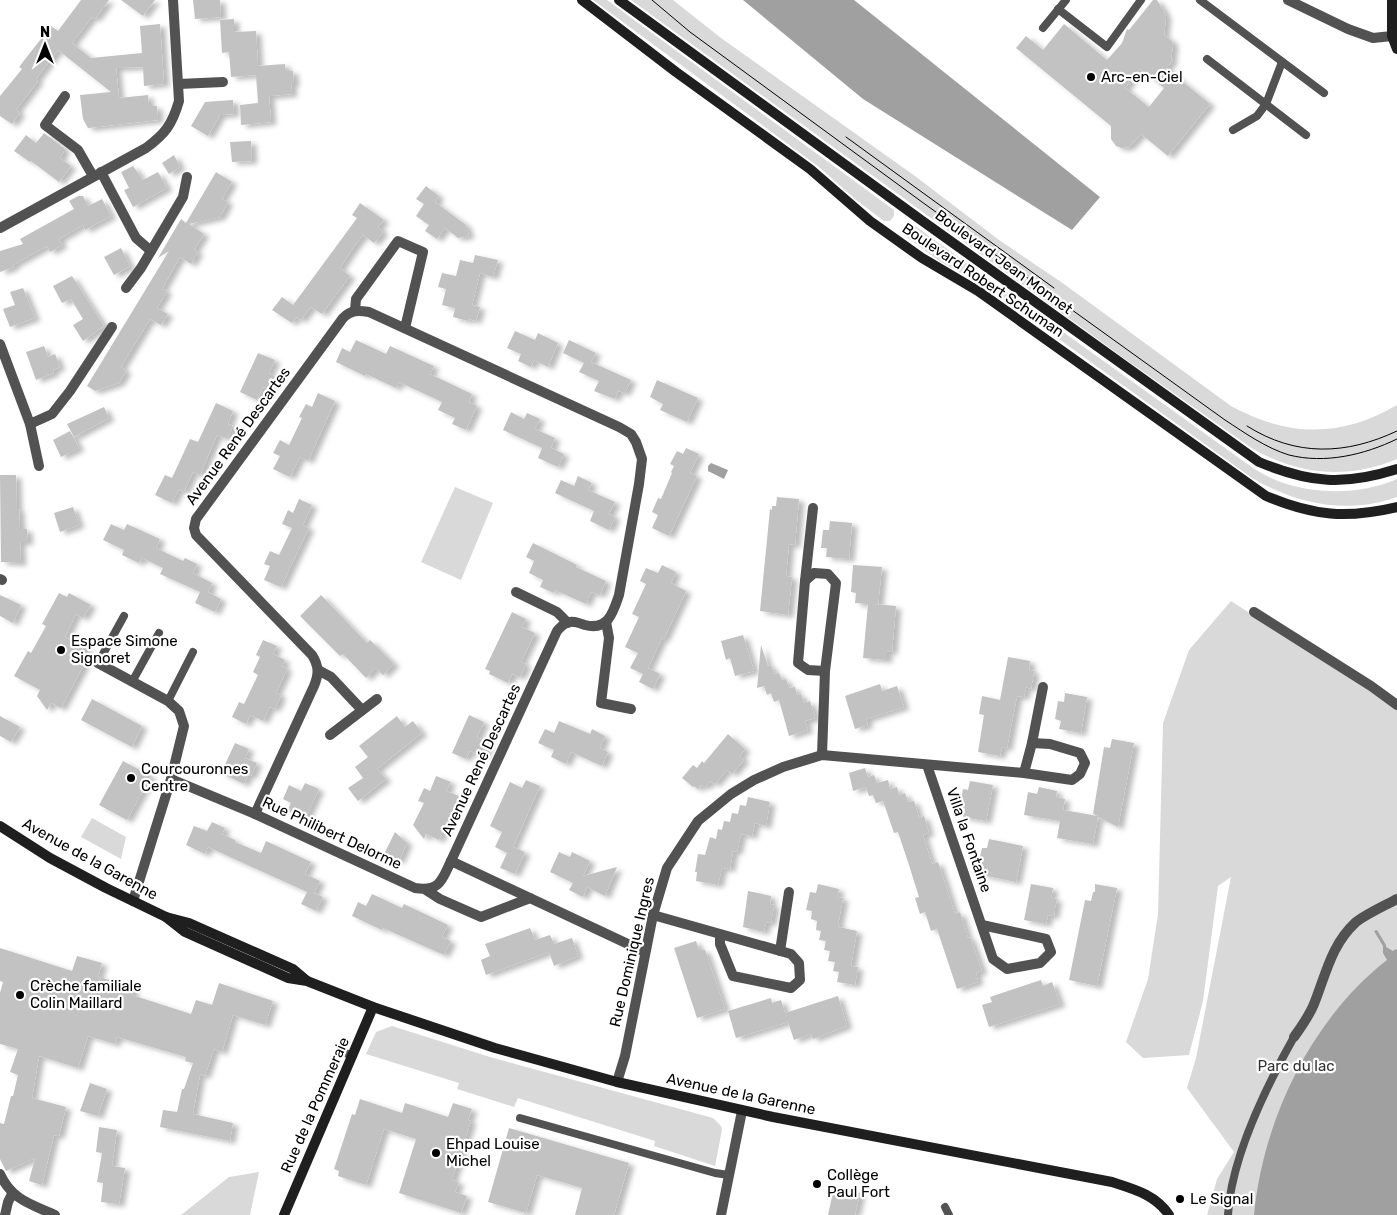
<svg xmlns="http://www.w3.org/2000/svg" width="1397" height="1215" font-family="Rubik,sans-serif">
<defs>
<filter id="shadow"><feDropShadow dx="5.5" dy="3" stdDeviation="2.5" flood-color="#0004"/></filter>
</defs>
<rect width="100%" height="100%" fill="#fff"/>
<g fill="#d9d9d9">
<path d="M593,0H607L894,210V216L890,221H884L855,199L819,167Z"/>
<path d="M631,0H673L721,38L915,176L999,240L1064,284L1231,406C1288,437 1341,438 1397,405V459C1347,480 1299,475 1253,449L1125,359Z"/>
<path d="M911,223L1253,468C1261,473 1270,478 1278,481C1316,495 1360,495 1397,479V497C1346,515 1297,504 1252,478L985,286L941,262L905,236L904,230L908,224Z"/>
<path d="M455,487L493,503L461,580L421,562Z"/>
<path d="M1231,601L1310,652L1397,704V1215H1207L1217,1179L1234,1152L1187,1088L1196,1058L1231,877L1218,886L1203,1001L1189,1055L1143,1058L1126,1042L1148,979L1158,914L1163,723L1189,650Z"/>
<path d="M92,818L126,837L121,859L81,837Z"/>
<path d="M392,1026L490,1057L713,1118L721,1126L722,1130L715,1166L654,1146L655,1141L518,1098L514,1107L457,1089L459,1083L366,1054L376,1032Z"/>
<path d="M259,1172L250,1215H181L229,1177Z"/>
</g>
<g fill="#a0a0a0">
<path d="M743,0H854L1100,197L1072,230L863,99Z"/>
<path d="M711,463L728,470L724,479L708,471V466Z"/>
<path d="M1377,930L1386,945V947L1393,951L1396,949L1397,950V1215H1254C1263,1120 1311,1019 1387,960L1383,953V946L1374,931Z"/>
</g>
<g fill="#c2c2c2" fill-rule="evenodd" filter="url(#shadow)">
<path d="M81,0H109L95,19L92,17L72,43L91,58L142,53L140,26L160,24L164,84L144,86L143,67L116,68L119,98L148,95L149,106H157L158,120L88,128L83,119L80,95L111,92L58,50L36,79L38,81L16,110L20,113L12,124L0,116V96L22,69L19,67L51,26L58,31Z"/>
<path d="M121,0H155L143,16Z"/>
<path d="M193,0H220L221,17L195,19Z"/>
<path d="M1153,0H1157L1164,11L1166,17L1164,35L1172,41L1173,46L1171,59L1173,60L1166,68L1210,104L1168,156L1141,134L1129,147L1122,148L1116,146L1111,139V126L1016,48L1026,36L1043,50L1064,24L1107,60L1122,43L1127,29L1129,30ZM1140,69L1164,88L1149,107L1125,88Z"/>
<path d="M234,19V32L256,31L258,66L285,64L286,71H293L294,84H291L292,94L269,96L271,122L241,125L240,105L258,103L256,75L231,77L229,52L222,53L220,20Z"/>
<path d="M233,100L234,114L220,115L208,136L191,126L205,102Z"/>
<path d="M44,133L64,148V151L60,158L71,166L59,182L31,161L30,162L14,151L26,135L36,143Z"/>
<path d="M251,141L252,161L232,162L230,142Z"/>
<path d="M174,155L180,167L169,174L162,163Z"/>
<path d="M133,166L143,180L158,172L167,188L133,207L124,190L129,188L121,172Z"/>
<path d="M216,172L232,182L222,199L228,202L220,217L189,224L204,234L194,250L198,252L191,264L180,257L162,289L167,291L157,308L168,314L161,325L150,319L121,367L126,371L119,383L95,391L87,386L169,251L158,258L181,219L186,223Z"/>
<path d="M426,186L439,196L435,202L466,225L469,236L458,238L445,228L437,239L425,231L429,225L416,216L424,204L416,199Z"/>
<path d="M78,196H83L88,206L102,199L111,216L85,230L83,225L59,239L62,245L50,252L47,246L13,265L14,267L0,272V251L23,244L20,239L74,209L69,201Z"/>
<path d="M360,203L384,220L378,227L383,232L374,243L363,235L351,251L340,268L350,276L322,314L311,307L301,320L296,317L292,323L272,310L282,297L293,305L357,218L352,215Z"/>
<path d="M121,248L130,266L114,275L104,257Z"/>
<path d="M475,255L498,260L493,277L480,273L472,305L480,307L476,321L469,319L468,321L453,317L455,308L442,305L446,289L438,287L442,273L456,276L460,260L473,263Z"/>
<path d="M72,276L104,326L83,341L73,325L83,319L71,299L62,303L53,286Z"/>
<path d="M23,288L35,318L10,327L3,309L15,305L10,292Z"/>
<path d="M515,331L535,340L538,333L558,343L548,367L534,360L531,367L518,361L521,354L507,348Z"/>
<path d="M356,340L386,354L390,346L427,363L434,366L430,374L472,394L469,402L477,406L466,430L452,424L455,418L438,410L442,402L399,382L396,388L366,374L365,376L336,362L342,348L350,352Z"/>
<path d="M569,340L596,353L591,362L631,380L625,393L618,391L615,399L594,391L599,381L579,372L584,363L563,353Z"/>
<path d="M44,346L48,357L55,354L60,367L53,370L54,373L36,380L26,352Z"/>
<path d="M258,353L275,360L269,373L275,376L269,389L263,387L257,400L240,392Z"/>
<path d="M657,380L698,398L687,422L660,410L663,404L650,397Z"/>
<path d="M318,393L335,401L308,461L300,457L290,477L273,469L280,456L273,453L280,440L289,445L302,418L299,417L306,404L312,407Z"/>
<path d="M216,403L233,411L228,424L233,426L227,439L217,435L200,475L193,472L184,492L179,489L172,503L155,495L165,475L172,478L190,439L198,442Z"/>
<path d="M104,407L109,418L74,437L67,424Z"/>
<path d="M511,412L524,419L527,413L540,419L535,429L555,438L551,448L564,454L558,467L538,458L542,448L503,430Z"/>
<path d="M70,431L79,448L61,457L53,440Z"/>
<path d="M686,448L699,454L690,473L697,476L669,536L652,528L658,515L652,512L658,498L661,499L672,473L671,472L674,466L670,464L677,451L683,454Z"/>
<path d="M0,475H16L17,509H19L20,529H27L28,542H20L21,563L1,562Z"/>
<path d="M578,476L592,483L588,490L615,502L609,514L615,517L609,530L590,521L594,511L555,493L561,480L574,486Z"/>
<path d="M777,497L799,499L795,545L789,544L786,576L792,577L788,615L760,611L770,509L772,510V506H776Z"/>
<path d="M299,499L312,505L303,525L309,528L281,587L264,580L270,566L264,564L270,551L279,555L292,528L282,524L288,510L293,513Z"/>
<path d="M73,507L79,525L60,532L54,513Z"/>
<path d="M830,521L852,523L849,559L826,557L827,548H821L823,530H829Z"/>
<path d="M111,524L124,530L127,524L160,539L156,548L183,561L185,558L197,564L193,573L212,583L208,592L221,599L215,612L195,603L200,592L160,574L163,568L142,558L139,563L122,555L124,550L103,540Z"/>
<path d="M533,543L577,565L576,567L606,581L600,595L591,592L586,604L555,590L554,593L540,587L543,580L529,573L534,561L526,557Z"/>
<path d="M662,565L676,572L671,583L686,591L664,639L662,638L648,668L660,674L653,689L639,682L643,674L630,668L638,653L625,647L639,617L632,614L646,584L640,581L646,568L658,573Z"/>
<path d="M853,565L882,567L878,605L874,604L896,606L892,652L887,651V660L863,658L868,604L855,603L856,593L851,592Z"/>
<path d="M59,593L67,597L69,593L91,605L83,618L76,614L65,637L89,650L85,658L87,659L61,708L51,703L47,710L37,696L40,690L14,676L28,651L31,653L46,626L42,624Z"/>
<path d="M0,595L21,605L13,623L0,616Z"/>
<path d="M321,595L367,643L370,640L394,664L383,675L376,668L366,678L343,654L340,656L300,616Z"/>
<path d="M512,612L526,619L522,627L535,633L521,662L526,664L520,677L512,674L508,683L489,674L490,671L485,669Z"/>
<path d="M743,635L754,671L735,676L730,658L726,660L721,641Z"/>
<path d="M263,640L277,646L273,654L285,660L282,666L287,669L276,693L281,695L275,709L270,707L263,721L250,715L246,724L232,717L239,702L244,704L258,675L253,672L260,657L256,655Z"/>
<path d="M761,645L768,666L771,665L774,674L779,673L782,680L786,679L789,688L795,687L797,695L801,694L804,703L810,701L815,718L805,721L808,730L789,736L779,700L774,702L771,693L767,695L764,686L757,688Z"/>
<path d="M1008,657L1030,661L1029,670L1034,671L1031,689L1026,687L1024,697L1017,696L1007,748L1002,747L1000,756L978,752L984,715L979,714L982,696L1000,700Z"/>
<path d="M880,684L882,691L897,686L904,707L866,719L868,725L855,729L845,696Z"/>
<path d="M1065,693L1087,697L1081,733L1059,729L1061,721L1055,719L1058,701L1064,702Z"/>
<path d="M92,699L142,726L132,747L81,720Z"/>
<path d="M469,715L484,722L477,737L489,743L483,757L470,751L466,759L452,753Z"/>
<path d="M0,716L20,727L11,742L0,736Z"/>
<path d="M397,716L405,727L413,721L422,733L377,769L386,779L358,801L348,788L363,778L355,767L368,757L359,746Z"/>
<path d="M559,721L590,734L592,729L605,736L600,748L608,752L602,766L571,752L566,764L551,757L554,750L538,743L545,729L554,733Z"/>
<path d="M728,734L745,749L740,756L744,760L732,774L727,770L715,784L710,781L705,787L701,785L698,789L694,786L693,787L682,778L693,765L697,768L702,761L704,763Z"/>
<path d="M1112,739L1134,743L1118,827L1098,817L1093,844L1057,838L1060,821L1024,815L1028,792L1037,794L1039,787L1057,791L1056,797L1065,799L1063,810L1098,816L1093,814L1104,747L1110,748Z"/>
<path d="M235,743L249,749L245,758L257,763L251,776L248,775L244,784L221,773Z"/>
<path d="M123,761L151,776L127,820L99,805Z"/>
<path d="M865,768L868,777L874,775L877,783L888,780L890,789L897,787L899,795L905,793L908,802L914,801L919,818L924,816L929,833L923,835L932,864L938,862L955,914L960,912L968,938L970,937L982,971L976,973L978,982L957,989L937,929L931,931L925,912L920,914L915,898L919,897L908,862L898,832L894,833L883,801L876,803L873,795L869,796L866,787L853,791L849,773Z"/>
<path d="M436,776L451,782L446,791L459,796L439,840L426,834L424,839L413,825L424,803L418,801L424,788L430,791Z"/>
<path d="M526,780L540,786L513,847L525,852L515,874L500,868L507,853L495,847L502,832L490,826L510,782L522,788Z"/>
<path d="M970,781L993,785L986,821L963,817L965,808L960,807L963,789L968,790Z"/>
<path d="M305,783L319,789L305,819L287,811L291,803L283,799L289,785L301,791Z"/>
<path d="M748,797L770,802L766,826L755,823L752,836L741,834L737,852L733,851L730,869L722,868L718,885L696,881L697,872H695L698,854L705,855L710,837L716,839L718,829L722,830L724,821L730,822L732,813L738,814L740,805L746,806Z"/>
<path d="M212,822L225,828L222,834L235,840V842L261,853L266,841L311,862L305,874L320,881L314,893L323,897L316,911L301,904L307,892L208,847L205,854L186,845L194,826L207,831Z"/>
<path d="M395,832L407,843L399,861L384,854Z"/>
<path d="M989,839L1023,846L1016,882L982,875L984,866L978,865L982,848H987Z"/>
<path d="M559,852L570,857L572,852L590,861L583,876L617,867L605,896L587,887L583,897L569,890L573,883L550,872Z"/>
<path d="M818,884L839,889L837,897L843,898L838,925H840L839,927L857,931L851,966L858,967L855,985L837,982L839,972L833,971L835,962L828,961L830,951L824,950L826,941L819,940L821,931L816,930L817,921L811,919L812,911L806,910L810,892L816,893Z"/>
<path d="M1031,884L1053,888L1051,898L1057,899L1055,908L1054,916L1048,915L1046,924L1024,920Z"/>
<path d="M1095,884L1117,888L1097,986L1069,980L1085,900L1091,901L1093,892H1095Z"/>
<path d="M748,891L771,896L770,904L774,905L771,923L766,922L764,932L743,927Z"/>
<path d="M372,894L402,908L404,904L448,925L442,937L451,941L444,955L383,928L382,930L352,916L358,902L366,906Z"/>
<path d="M530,928L535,940L550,935L554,944L572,938L578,956L554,966L549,952L486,975L481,960L490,956L485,944Z"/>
<path d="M696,941L699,950H705L725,1009L697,1018L674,948Z"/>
<path d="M0,948L72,971L77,956L102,963L98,977L134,986L132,995L191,1014L196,1000L212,1005L219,983L273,1001L265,1025L233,1015L222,1052L214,1049L205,1076L200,1074L193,1114L233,1123L230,1141L160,1127L163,1110L177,1112L182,1089H184L193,1063L185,1061L186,1057L117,1037L115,1044L88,1036L78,1068L39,1056L32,1098L66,1107L59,1136L54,1135L42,1185L29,1181L35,1158L6,1171L0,1159V1123L4,1124L11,1096H13L18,1075L10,1072L18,1049L0,1044V993L3,982L0,981Z"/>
<path d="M1041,980L1043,986L1052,982L1060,1004L989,1027L982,1005L992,1002L990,997Z"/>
<path d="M838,996L847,1026L813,1039L811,1034L794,1040L788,1022L736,1038L728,1011L771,998L772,1003L781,1000L785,1013Z"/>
<path d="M90,1083L107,1089L98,1116L80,1111Z"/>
<path d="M360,1099L402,1113L405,1103L448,1117L453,1103L472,1109L468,1120L471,1121L452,1180L459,1182L455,1192L467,1196L461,1213L399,1193L416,1139L384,1129L366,1185L338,1176L339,1171L334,1169L352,1114L355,1115Z"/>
<path d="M99,1127L117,1130L112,1166L125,1168L119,1204L101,1202L103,1183L97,1182L102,1153L96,1152Z"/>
<path d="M509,1128L629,1163L614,1215H575L582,1188L537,1175L526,1213L488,1202Z"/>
<path d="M834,1187L860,1193L855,1215H828Z"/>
</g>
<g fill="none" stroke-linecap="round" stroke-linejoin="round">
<g stroke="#525252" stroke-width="8">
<path d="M1200,0L1324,93"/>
<path d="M1058,9L1107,47L1141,0"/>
<path d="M1043,28L1066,0"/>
<path d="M1207,59L1306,135"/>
<path d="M1233,130L1257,116L1266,104L1282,62"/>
<path d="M98,663L124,616"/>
<path d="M132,682L159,633"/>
<path d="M168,701L193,652"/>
<path d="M340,1051L353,1056"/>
<path d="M520,1118L715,1173L729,1175"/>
<path d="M945,1207L949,1215"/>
<path d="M1228,1215C1231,1157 1266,1087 1294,1037"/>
</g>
<g stroke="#525252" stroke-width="10">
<path d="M1288,0L1348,29L1373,38L1392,36"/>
<path d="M179,84L223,82"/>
<path d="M65,96L45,125L78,150L93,176"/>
<path d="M101,172L136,238L151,251"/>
<path d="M0,228L146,148C165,134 172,125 179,101L173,0"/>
<path d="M126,288L141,268L183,197L187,177"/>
<path d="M355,311L356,299L398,241L423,252L405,328"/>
<path d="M0,344L30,424L39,466"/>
<path d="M30,424L52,414L70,391L112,327"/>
<path d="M0,579L2,580"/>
<path d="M805,581L813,508"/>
<path d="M516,592L557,612L568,623"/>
<path d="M1254,612L1371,686L1397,705"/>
<path d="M606,622L609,638L601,703L631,709"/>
<path d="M98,663L168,701L179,711L184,726L171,779L133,901"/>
<path d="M318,670L331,677L362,710"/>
<path d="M330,735L377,699"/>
<path d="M1032,743L1043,687"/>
<path d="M822,755L825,671L836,583L828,574L814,573L805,581L798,663L808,670L825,671"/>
<path d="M927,765L993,959L1007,969L1040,963L1051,952L1046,939L982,925"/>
<path d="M171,779L255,814L415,888C440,892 442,880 451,861L645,952"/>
<path d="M255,814L314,686C319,674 319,666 312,655L196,535L194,528L196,519L343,318C351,310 358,310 369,312L619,427L631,434L636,442L642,459L639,484L619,595C613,613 608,631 585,625C579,623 572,620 566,623C562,625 560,628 557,631L451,861"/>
<path d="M426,890L440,899L481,917L530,898"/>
<path d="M653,915C699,928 745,941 791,954L799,963L800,980L791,988L733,976L720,944V934"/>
<path d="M780,951L789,892"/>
<path d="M1294,1037C1302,1026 1309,1016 1314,1004C1326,974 1331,945 1356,922C1368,913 1384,906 1397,899"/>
<path d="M617,1082L625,1056L653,915L667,868L698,821L731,794L754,780L783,767L822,755L1024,773L1072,780L1080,774L1085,763L1080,753L1050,744L1032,743L1024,773"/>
<path d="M0,1174C12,1200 31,1204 55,1215"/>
<path d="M5,1215L8,1202L12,1194"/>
<path d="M721,1215L742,1111"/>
</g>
<g stroke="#1f1f1f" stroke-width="10">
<path d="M582,0L676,72L810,169L870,221L922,258L978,291L1266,496C1314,516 1346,519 1397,507"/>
<path d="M619,0L921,220L1259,462C1310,483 1344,486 1397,469"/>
<path d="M1392,0V36L1397,49"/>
<path d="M0,826L50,858L106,888L166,917L189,923L293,969L306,980"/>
<path d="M166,917L185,932L288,978L307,981L373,1007L495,1048L617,1082L773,1117L1112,1182C1134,1189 1156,1195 1169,1215"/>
<path d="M284,1215L373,1007"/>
</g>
<g stroke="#000" stroke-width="1">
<path d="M652,0L690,32L922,202L1225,420C1245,433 1266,448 1289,455C1325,464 1364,455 1397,439"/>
<path d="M846,137L1054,288"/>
<path d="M1247,426C1296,457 1346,455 1397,431"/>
</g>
</g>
<g fill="#000" stroke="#fff" stroke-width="2">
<circle cx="1091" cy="77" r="5"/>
<circle cx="61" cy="650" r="5"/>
<circle cx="131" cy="778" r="5"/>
<circle cx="20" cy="995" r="5"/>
<circle cx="436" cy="1153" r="5"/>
<circle cx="817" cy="1184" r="5"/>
<circle cx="1180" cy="1199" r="5"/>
</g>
<g text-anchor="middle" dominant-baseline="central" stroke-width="4.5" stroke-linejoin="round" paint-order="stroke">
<g font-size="15" fill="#000" stroke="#fff" text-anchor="start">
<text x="1101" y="77">Arc-en-Ciel</text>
<text x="71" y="641">Espace Simone<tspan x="71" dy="17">Signoret</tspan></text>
<text x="141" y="769">Courcouronnes<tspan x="141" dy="17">Centre</tspan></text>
<text x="30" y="986">Crèche familiale<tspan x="30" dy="17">Colin Maillard</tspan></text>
<text x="446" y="1144">Ehpad Louise<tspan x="446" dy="17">Michel</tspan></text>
<text x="827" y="1175">Collège<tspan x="827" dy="17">Paul Fort</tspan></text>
<text x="1190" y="1199">Le Signal</text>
</g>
<g font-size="15" fill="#000" stroke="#fff">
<text transform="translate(1004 262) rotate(36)">Boulevard Jean Monnet</text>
<text transform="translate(983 280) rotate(34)">Boulevard Robert Schuman</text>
<text transform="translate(238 436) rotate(-54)">Avenue René Descartes</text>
<text transform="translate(481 760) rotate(-65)">Avenue René Descartes</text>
<text transform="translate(332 833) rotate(25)">Rue Philibert Delorme</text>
<text transform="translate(969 840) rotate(71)">Villa la Fontaine</text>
<text transform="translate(90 859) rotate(29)">Avenue de la Garenne</text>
<text transform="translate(632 952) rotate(-77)">Rue Dominique Ingres</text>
<text transform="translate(741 1094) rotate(12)">Avenue de la Garenne</text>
<text transform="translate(315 1105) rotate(-66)">Rue de la Pommeraie</text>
</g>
<g font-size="15" fill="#303030" stroke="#fff">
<text x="1296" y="1066">Parc du lac</text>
</g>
</g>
<g transform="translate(45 45)" stroke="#ffffff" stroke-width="4" paint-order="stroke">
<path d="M0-4L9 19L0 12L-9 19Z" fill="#000000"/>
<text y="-8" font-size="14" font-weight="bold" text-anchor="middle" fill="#000000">N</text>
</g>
</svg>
